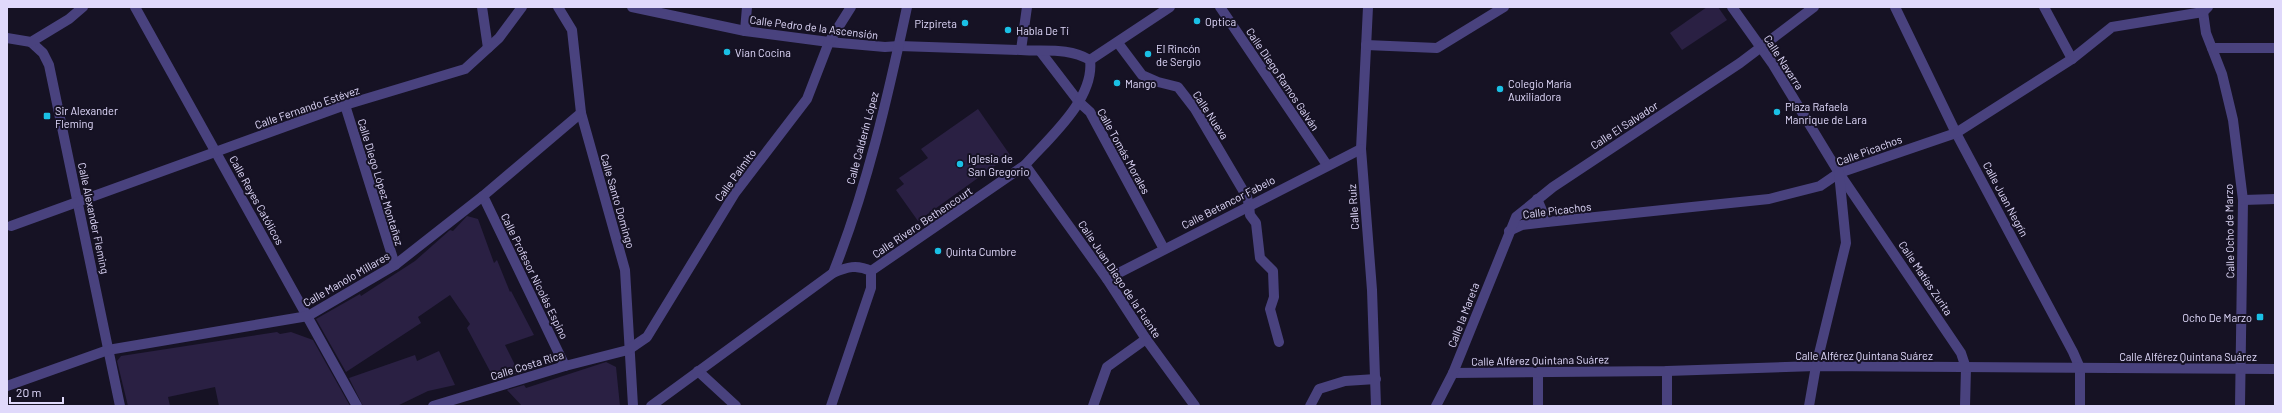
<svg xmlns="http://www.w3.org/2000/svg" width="2282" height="413" font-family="Barlow,sans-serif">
<rect width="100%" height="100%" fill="#161224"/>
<g fill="#2a2043">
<path d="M1707,7H1718L1727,20L1682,50L1670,33Z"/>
<path d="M978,109L1010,155L918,221L896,190L904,184L899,178L928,158L921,149Z"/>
<path d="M467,216L478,219L494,263L497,260L510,292L511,291L534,335L505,345L519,373L497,380L491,373L467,328L470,324L450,295L418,317L421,323L346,372L316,319L360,294L361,296L415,261L450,230L453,231Z"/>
<path d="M277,332L280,334L291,332L313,340L350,406H219L215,387L168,397L170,406H128L117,361L121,356Z"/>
<path d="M439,351L455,385L428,391L397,406H363L349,378L415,355L417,361Z"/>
<path d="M606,362L616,367L620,406H522L507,390L524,385L526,388Z"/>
</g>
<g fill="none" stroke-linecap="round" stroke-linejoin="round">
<g stroke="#49427e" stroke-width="10">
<path d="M1249,205L1250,215L1256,223L1260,258L1273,271L1274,297L1270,309L1279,342"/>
<path d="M1538,372V406"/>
</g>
<g stroke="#49427e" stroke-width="10">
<path d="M482,7L488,48"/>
<path d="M1220,7L1327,165"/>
<path d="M1118,43L1142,75L1158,82L1178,87L1195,109L1247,197L1249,205"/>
<path d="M899,46L1021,50"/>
<path d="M1040,51L1079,102L1090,112L1164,249"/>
<path d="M1090,60L1170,7"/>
<path d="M871,271L1025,165"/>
<path d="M1310,406L1319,389L1345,381L1376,379"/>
</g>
<g stroke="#49427e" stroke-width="10">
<path d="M135,7L357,406"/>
<path d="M558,7L572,30L581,113L625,270L633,406"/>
<path d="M632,7L745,31L829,42L885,47L899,46"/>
<path d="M1027,7L1021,50C1045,52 1067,47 1090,60C1095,99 1049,138 1025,165L1107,279L1146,339L1195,406"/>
<path d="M1368,7L1361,149L1372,290L1376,406"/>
<path d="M1732,7L1772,63L1839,173L1961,353L1966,368L1965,406"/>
<path d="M1895,7L1956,133L2073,352L2080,368V406"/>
<path d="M2044,7L2072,59"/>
<path d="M2203,12L2206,33L2222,74L2233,120L2243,200L2240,406"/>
<path d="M745,31L747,7"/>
<path d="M31,42L43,53L49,65L120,406"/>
<path d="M1366,45L1437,48L1504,7"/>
<path d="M2212,48H2275"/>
<path d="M345,105L395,265"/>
<path d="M483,196L565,366"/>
<path d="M1537,199L1547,222"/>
<path d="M2243,200L2275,199"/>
<path d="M11,226L345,105L465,69L499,38L522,7"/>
<path d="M1509,231L1522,225L1547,222L1769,199L1820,186L1839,173L1956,133L2072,59L2112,27L2203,12L2208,7"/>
<path d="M833,273C867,188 888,96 907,7"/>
<path d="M1107,279L1361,149"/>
<path d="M698,371L736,406"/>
<path d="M1453,373L1667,371L1816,366L2275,369"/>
<path d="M7,386L108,350L308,316L395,265L483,196L581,113"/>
<path d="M433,406L565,366L628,350L647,337L735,193L807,99L829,42L851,7"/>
<path d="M651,406L833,273C847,267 857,264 871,271V288L831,406"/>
<path d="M1093,406L1107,367L1146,339"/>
<path d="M1436,406L1453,373L1516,217L1553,187L1740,63L1814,7"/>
<path d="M1667,406V371"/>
<path d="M1809,406L1816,366L1846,243L1839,173"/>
</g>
<path stroke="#49427e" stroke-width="10" d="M7,38L31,42L69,19L83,7"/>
</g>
<g fill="#1ac0e5" stroke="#161224" stroke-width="1.5">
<circle cx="1197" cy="21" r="4"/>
<circle cx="965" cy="23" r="4"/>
<circle cx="1008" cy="30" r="4"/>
<circle cx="727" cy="52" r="4"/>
<circle cx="1148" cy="54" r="4"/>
<circle cx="1117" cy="83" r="4"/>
<circle cx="1500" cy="89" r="4"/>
<circle cx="1777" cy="112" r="4"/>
<rect x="43" y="112" width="8" height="8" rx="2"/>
<circle cx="960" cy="164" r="4"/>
<circle cx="938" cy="251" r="4"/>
<rect x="2256" y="313" width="8" height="8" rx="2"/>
</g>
<g text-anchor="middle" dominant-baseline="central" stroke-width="4" stroke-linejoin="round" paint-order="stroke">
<g font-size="11" fill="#e0d9fb" stroke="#161224" text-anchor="start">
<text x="1205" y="21">Optica</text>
<text x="957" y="23" text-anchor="end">Pizpireta</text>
<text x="1016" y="30">Habla De Ti</text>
<text x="1156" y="48">El Rincón<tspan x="1156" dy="13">de Sergio</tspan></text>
<text x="735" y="52">Vian Cocina</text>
<text x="1125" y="83">Mango</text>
<text x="1508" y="83">Colegio María<tspan x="1508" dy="13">Auxiliadora</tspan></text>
<text x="1785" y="106">Plaza Rafaela<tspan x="1785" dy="13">Manrique de Lara</tspan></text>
<text x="55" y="110">Sir Alexander<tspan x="55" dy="13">Fleming</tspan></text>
<text x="968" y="158">Iglesia de<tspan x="968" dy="13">San Gregorio</tspan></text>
<text x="946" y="251">Quinta Cumbre</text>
<text x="2252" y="317" text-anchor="end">Ocho De Marzo</text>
</g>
<g font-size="11" fill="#e0d9fb" stroke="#161224">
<text transform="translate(814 27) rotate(7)">Calle Pedro de la Ascensión</text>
<text transform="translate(1784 62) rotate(57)">Calle Navarra</text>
<text transform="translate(1283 79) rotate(56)">Calle Diego Ramos Galván</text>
<text transform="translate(307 107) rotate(-19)">Calle Fernando Estévez</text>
<text transform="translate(1211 115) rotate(57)">Calle Nueva</text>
<text transform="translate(1624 125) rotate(-33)">Calle El Salvador</text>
<text transform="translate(862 138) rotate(-75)">Calle Calderín López</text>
<text transform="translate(1869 150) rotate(-20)">Calle Picachos</text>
<text transform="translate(1124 151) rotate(61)">Calle Tomás Morales</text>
<text transform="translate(735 175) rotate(-54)">Calle Palmito</text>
<text transform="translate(381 182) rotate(73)">Calle Diego López Montañez</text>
<text transform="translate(2006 199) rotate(62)">Calle Juan Negrín</text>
<text transform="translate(257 200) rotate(61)">Calle Reyes Católicos</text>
<text transform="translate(618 201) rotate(74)">Calle Santo Domingo</text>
<text transform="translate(1228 202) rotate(-27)">Calle Betancor Fabelo</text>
<text transform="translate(1353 207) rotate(-94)">Calle Ruiz</text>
<text transform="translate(1557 210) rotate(-7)">Calle Picachos</text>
<text transform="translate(94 218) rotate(78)">Calle Alexander Fleming</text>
<text transform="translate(922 222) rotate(-34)">Calle Rivero Bethencourt</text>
<text transform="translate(2229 231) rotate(-91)">Calle Ocho de Marzo</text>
<text transform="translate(535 276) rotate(64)">Calle Profesor Nicolás Espino</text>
<text transform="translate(1926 278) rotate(56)">Calle Matías Zurita</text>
<text transform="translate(346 279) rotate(-30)">Calle Manolo Millares</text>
<text transform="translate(1120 279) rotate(56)">Calle Juan Diego de la Fuente</text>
<text transform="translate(1463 315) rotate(-69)">Calle la Mareta</text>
<text x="1864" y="355">Calle Alférez Quintana Suárez</text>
<text x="2188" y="356">Calle Alférez Quintana Suárez</text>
<text transform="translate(1540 360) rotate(-1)">Calle Alférez Quintana Suárez</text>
<text transform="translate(527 365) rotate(-17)">Calle Costa Rica</text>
</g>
</g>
<rect width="2282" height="413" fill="none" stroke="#e0d9fb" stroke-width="16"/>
<path d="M10 397v6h53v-6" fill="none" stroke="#e0d9fb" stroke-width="2"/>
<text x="16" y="397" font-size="12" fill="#e0d9fb" stroke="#161224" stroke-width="3" paint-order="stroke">20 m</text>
</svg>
